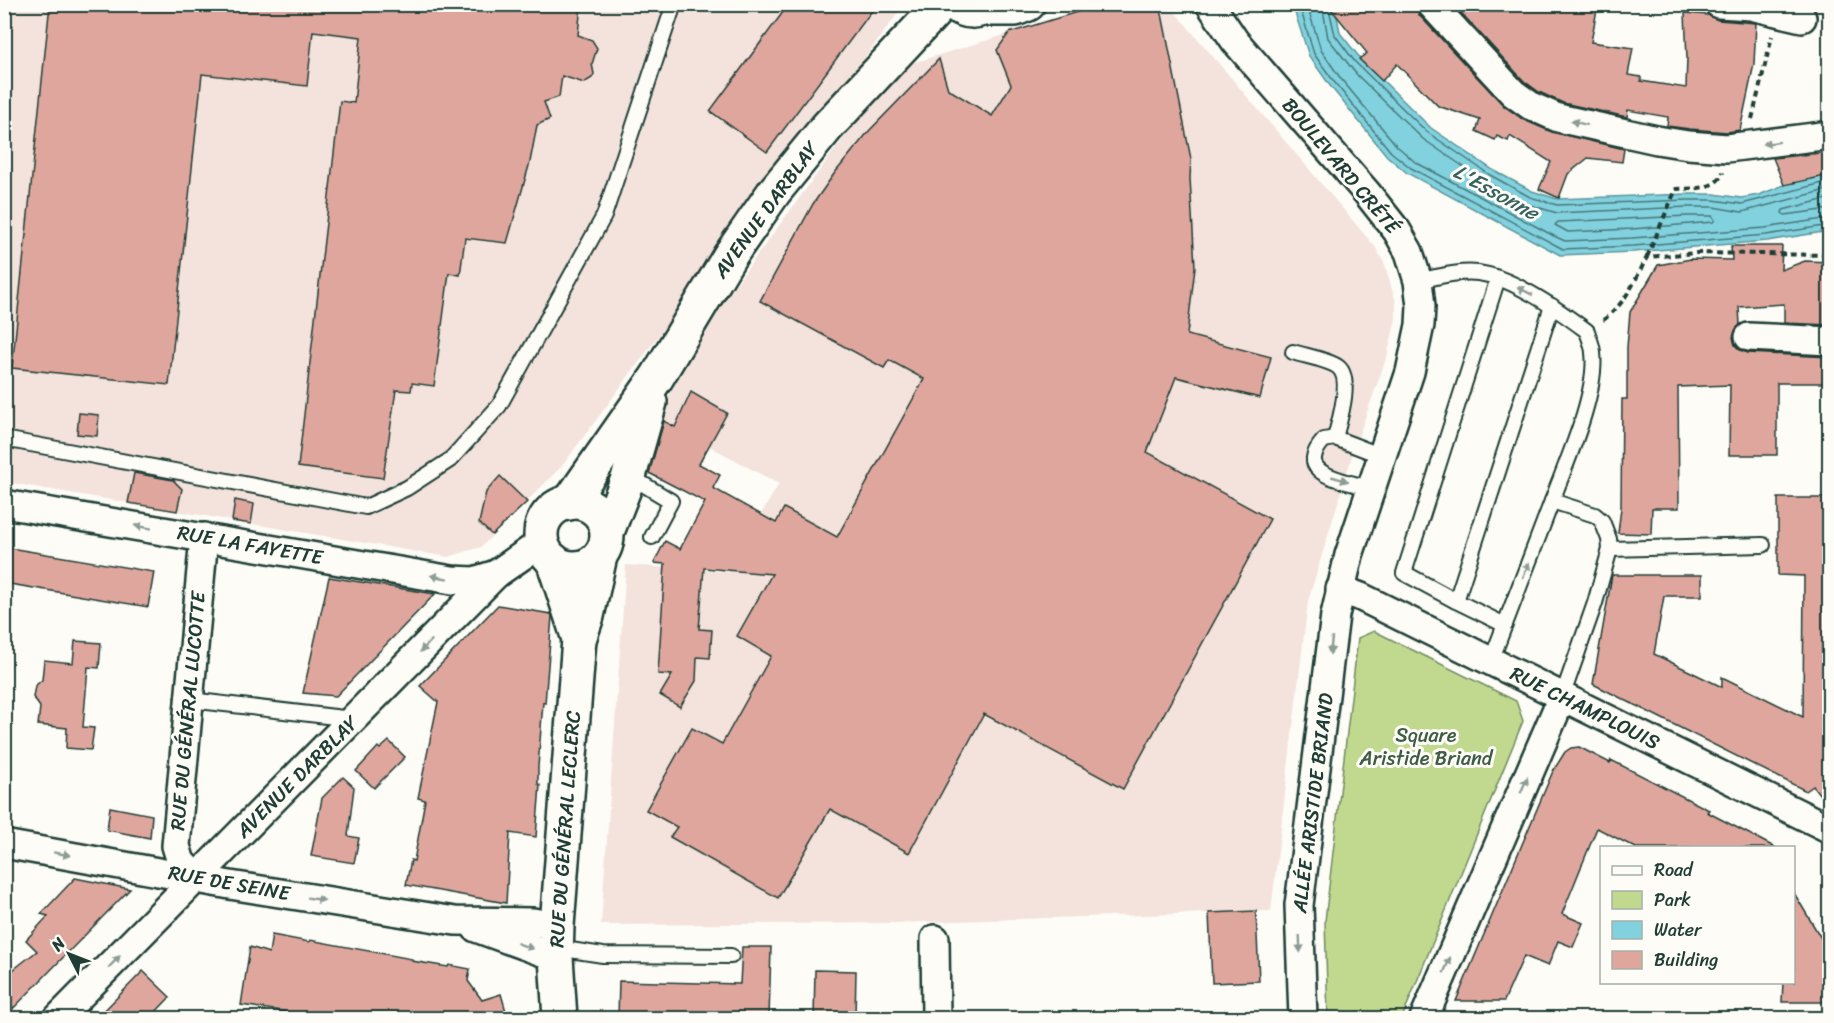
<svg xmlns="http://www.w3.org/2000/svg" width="1834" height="1023" font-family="Sriracha,sans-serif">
<rect width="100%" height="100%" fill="#fdfcf7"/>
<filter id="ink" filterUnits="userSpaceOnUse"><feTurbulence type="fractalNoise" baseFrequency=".0167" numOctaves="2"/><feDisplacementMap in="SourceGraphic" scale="12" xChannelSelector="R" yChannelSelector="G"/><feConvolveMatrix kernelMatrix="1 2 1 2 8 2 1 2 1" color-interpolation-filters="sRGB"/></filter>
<g filter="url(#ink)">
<g fill="#f4e2dc">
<path d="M4,5H904L562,466L481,547L448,557L5,482Z"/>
<path d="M1103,5H1169L1376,248L1385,265L1396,303V319L1387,356L1355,446L1308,601L1271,911L893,923L601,925L626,565L729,572L752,529L779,484L660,419L664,404L711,318L864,110L906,65Z"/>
</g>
<path fill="#c1d98f" stroke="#708b62" stroke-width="1.5" d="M1374,631L1516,701L1523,721L1402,1018H1328L1325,921L1358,638Z"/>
<path fill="#82d1df" stroke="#5a969b" stroke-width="1.5" d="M1297,5H1335L1340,33L1360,58L1431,128L1493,170L1532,191L1557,199L1688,194H1714L1741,198L1759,195L1784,185L1829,175V231L1767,241L1633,252L1560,255L1407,173L1387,156L1331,87L1309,56L1294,10L1298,8Z"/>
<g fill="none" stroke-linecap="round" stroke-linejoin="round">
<g stroke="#477878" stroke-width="1.5">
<path d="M1304,4L1302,14L1314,54L1335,83L1391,152L1411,168L1563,249L1633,246L1766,235L1830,225"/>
<path d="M1312,4L1310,15L1321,50L1341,79L1397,146L1415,162L1554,236L1565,241L1632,238L1765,228L1830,218"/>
<path d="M1322,4L1328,38L1357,75L1423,139L1486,182L1527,204L1557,213L1688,207H1713L1742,212L1830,189"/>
<path d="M1329,9L1335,35L1355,62L1427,132L1490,175L1530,197L1557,205L1688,200H1713L1742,204L1830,181"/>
<path d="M1830,198L1783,210L1782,213L1785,215L1830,209"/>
<path d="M1688,216H1712L1715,220L1713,222L1632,229L1568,232L1555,225L1558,222Z"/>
</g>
</g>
<g fill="#dfa69d" stroke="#1f3d34" stroke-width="1.5">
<path d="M50,4H581L578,35L592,40L597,48L592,64L594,74L592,78L584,83L562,76L559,97L544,102L550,119L537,125L530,162L507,243L465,238L460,275L449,273L434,386L412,383L411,391L396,390L383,478L298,467L340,101L354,103L361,37L313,31L307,86L202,74L169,385L12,368Z"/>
<path d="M789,4H877L767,152L710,111Z"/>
<path d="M1103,4H1160L1191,159L1190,178L1195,267L1187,335L1271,357L1260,398L1176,377L1147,452L1270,519L1123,789L984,714L909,853L830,809L778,898L670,837L677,827L646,810L692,728L722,744L771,656L737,636L772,574L704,568L699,629L712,630L710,658L697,657L696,681L680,707L660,695L672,675L658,674L665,564L654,563L665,541L680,549L705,502L649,473L664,421L675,427L691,392L727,413L699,464L720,475L713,488L776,523L784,508L837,537L924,379L889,360L884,368L760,301L813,204L834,174L869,131L939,59L948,89L992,116L1011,85L997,50L1009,33Z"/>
<path d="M1327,4H1416L1419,15L1504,106L1524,120L1552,132L1624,149L1622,162L1588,158L1568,174L1559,198L1539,189L1551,162L1510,136L1508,141L1497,136L1495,140L1476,131L1480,120L1438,106L1397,64L1382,81L1359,59L1367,53Z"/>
<path d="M1453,4H1598L1591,42L1633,48L1628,75L1641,77V81L1686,88L1687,58L1685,13L1708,15L1718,20L1756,23L1754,64L1740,130L1727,132L1690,129L1667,126L1668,117L1628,110L1627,117L1563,103L1539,92L1524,81Z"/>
<path d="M1830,152V175L1784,185L1773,158Z"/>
<path d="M1731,246H1782L1781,270L1805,261L1830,262V325L1784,323V304L1739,307L1740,325L1736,329L1733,337L1735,345L1740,350L1748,353L1830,357V383H1777V455H1729L1730,385L1678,387L1679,508H1652L1651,534L1618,533L1621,508L1622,399H1627V347L1630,312L1658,265L1691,259L1732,260Z"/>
<path d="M79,413L99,415L97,436L77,434Z"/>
<path d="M134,473L173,480L182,489L177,511L128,503Z"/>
<path d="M500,476L527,502L492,535L479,523L486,492Z"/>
<path d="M1778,498H1830V808L1813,786L1806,791L1593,684L1612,575H1702V596H1664L1654,654L1722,687V677L1803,717L1804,576L1778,575Z"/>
<path d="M235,500L254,504L251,524L232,521Z"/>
<path d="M4,547L154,572L148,607L4,583Z"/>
<path d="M329,577L435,594L336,696L303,693Z"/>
<path d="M498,605L551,614L552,616L545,703L543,702L538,767V784L540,785L536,837L510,833L506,903L406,885L411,860L414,861L425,800L418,798L438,702L420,686Z"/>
<path d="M75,641L101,643L99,668L88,667L83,727L94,728L91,750L66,748L67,728L38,725L40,707L33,697L35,686L42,680L44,660L73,663Z"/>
<path d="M389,741L405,757L374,788L356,771L378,747L380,749Z"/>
<path d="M1579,747L1610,763L1611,760L1709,810L1707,812L1776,848H1636L1597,828L1562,914L1583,923L1573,947L1558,941L1548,966L1524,956L1504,1001H1456L1553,771L1565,752L1571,748Z"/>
<path d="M343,777L354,787L348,836L359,838L354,863L311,856L322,798Z"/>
<path d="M110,807L152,815L150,838L107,830Z"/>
<path d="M75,878L130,889L4,1018V977L37,951L26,940L48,916L41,914Z"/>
<path d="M1794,893L1830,953V1002H1782L1783,982H1794Z"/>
<path d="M1256,911L1259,981L1212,983L1209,913Z"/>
<path d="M272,935L309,942L310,940L412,959V961L448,967L449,965L470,969L468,981L482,1000L501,994L508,1018H328L241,1005L250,947L269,953Z"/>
<path d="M742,947H771L769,1018H618L619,981L740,984Z"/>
<path d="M815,970L856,971L855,1018H814Z"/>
<path d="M143,971L170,997L150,1018H97Z"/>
</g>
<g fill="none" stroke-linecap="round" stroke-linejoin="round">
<defs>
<g id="service">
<path d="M1498,278L1404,573L1456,601L1505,625"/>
<path d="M1418,281C1437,277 1458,271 1478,273C1512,277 1559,310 1587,331C1589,338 1593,346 1593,353C1598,393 1566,463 1552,501L1595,515L1602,521L1609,539L1610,549L1595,603L1562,697"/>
<path d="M1293,352C1305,356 1329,360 1338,367C1353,378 1339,422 1335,438"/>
<path d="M4,439L366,507L407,488L450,460L499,406L604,216L674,4"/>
<path d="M628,475L671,501L652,537"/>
<path d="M1371,489C1347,480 1291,476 1324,440L1335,438L1382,456"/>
<path d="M1610,549L1763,545"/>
<path d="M1456,601L1552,306"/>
<path d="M1491,661L1552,501"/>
<path d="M190,700L352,719"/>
<path d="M557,948L603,955L731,956"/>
</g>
<g id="minor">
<path d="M1210,4L1235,41L1367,193L1397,231L1409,252L1418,281L1421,306L1420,325L1410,372L1349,555L1335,615L1299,905L1303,1018"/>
<path d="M1431,4L1513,93L1531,106L1558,118L1657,140L1688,145L1727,148L1830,135"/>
<path d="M1719,4L1751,6L1802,18"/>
<path d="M1749,337L1830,341"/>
<path d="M4,504L452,580L474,581L496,574"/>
<path d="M1340,589L1361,597L1830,829"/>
<path d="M4,844L230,885L455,921L533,922L557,926"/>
<path d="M196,877L181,862L176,846L204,537"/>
<path d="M476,928L556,957"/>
<path d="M935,939L936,1018"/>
<path d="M58,1018L496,574L542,542"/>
<path d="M1424,1018L1562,697"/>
</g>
<path id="tertiary" d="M985,9H1015L1028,4"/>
<g id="secondary">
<path d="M954,4C966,13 978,14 990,4"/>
<circle cx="574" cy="535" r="33"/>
<path d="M569,503L657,377L729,257L774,192L827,127L942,4"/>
<path d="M607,532L629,476L650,402"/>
<path d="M553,560L579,639"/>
<path d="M560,1018L556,957L557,926L579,639L587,616L600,556"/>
</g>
</defs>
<use href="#service" stroke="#1f3d34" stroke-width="18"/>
<use href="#minor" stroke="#1f3d34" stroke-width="32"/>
<use href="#tertiary" stroke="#1f3d34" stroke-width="38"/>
<use href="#secondary" stroke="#1f3d34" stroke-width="38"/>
<g stroke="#1f3d34" stroke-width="4" stroke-dasharray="6 4.5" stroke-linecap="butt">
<path d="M1752,119L1772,36"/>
<path d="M1647,257L1676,189C1692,188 1716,191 1723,172"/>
<path d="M1603,320C1624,306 1636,279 1647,257L1696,253L1830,255"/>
</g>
<use href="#service" stroke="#fdfcf7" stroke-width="14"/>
<use href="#minor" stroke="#fdfcf7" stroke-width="27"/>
<use href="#tertiary" stroke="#fdfcf7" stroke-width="33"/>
<use href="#secondary" stroke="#fdfcf7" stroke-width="33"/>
</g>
<defs><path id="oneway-solid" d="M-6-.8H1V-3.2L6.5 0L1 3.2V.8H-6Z" transform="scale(1.5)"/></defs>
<g fill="#8e9c96">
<use href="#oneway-solid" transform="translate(1579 123) rotate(-166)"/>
<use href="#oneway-solid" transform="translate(1771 143) rotate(173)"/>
<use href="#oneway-solid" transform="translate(1525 291) rotate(-153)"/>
<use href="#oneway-solid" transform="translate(1340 479) rotate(16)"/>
<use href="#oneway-solid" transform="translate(143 527) rotate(-170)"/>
<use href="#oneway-solid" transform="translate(1526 570) rotate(-69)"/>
<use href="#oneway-solid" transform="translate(439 577) rotate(-170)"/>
<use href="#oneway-solid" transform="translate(426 646) rotate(134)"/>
<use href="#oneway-solid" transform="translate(1331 646) rotate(97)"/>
<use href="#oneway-solid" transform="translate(1524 785) rotate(-67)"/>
<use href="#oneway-solid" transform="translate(62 854) rotate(10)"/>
<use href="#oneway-solid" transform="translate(316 899) rotate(9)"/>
<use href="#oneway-solid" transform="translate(1300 944) rotate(88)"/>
<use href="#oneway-solid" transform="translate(525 946) rotate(20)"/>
<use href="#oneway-solid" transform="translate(114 962) rotate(-46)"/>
<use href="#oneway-solid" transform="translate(1447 965) rotate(-67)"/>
</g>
</g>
<g text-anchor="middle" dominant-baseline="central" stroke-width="6" stroke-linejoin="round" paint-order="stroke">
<g font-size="20" fill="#1f3d34" stroke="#fdfcf7">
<text transform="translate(1341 166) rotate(50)">BOULEVARD CRÉTÉ</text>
<text transform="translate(766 210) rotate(-54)">AVENUE DARBLAY</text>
<text transform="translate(250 545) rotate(10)">RUE LA FAYETTE</text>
<text transform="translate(1585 708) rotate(26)">RUE CHAMPLOUIS</text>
<text transform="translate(188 711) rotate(-85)">RUE DU GÉNÉRAL LUCOTTE</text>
<text transform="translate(297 777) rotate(-45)">AVENUE DARBLAY</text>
<text transform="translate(1313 803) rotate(-83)">ALLÉE ARISTIDE BRIAND</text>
<text transform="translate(565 829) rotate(-86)">RUE DU GÉNÉRAL LECLERC</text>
<text transform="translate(229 883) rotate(10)">RUE DE SEINE</text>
</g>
<g font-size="20" fill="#3f5c46" stroke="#fdfcf7">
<text x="1426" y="735">Square<tspan x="1426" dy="23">Aristide Briand</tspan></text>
</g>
<g font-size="21" font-style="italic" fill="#38625f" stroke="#fdfcf7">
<text transform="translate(1496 192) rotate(29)">L'Essonne</text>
</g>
</g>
<rect width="1834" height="1023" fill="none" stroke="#fdfcf7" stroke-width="24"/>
<rect x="12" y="12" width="1810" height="999" fill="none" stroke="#1f3d34" stroke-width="2" filter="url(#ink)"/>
<rect x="1600" y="846" width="195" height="138" fill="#fdfcf7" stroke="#a4b0a9" stroke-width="1.5"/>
<rect x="1612" y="866" width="30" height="9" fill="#fdfcf7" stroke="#a4b0a9" stroke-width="1.5"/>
<text x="1654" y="876" font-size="18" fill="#1f3d34">Road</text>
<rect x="1612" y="891" width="30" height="18" fill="#c1d98f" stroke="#a4b0a9" stroke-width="1.5"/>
<text x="1654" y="906" font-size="18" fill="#1f3d34">Park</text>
<rect x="1612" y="921" width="30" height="18" fill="#82d1df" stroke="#a4b0a9" stroke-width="1.5"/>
<text x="1654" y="936" font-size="18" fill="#1f3d34">Water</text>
<rect x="1612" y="951" width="30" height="18" fill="#dfa69d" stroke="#a4b0a9" stroke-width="1.5"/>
<text x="1654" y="966" font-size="18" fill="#1f3d34">Building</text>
<g transform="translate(69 954) rotate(312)" stroke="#fdfcf7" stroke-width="4.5" paint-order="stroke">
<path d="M0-4.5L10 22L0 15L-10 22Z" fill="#1f3d34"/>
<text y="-9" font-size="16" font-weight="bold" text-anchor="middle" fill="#1f3d34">N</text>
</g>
</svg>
